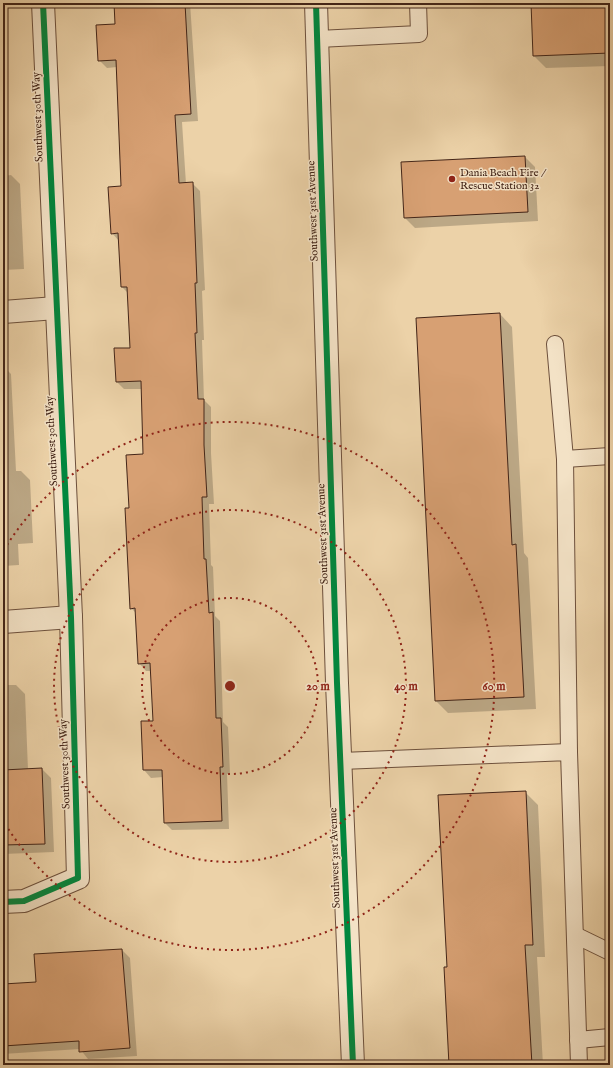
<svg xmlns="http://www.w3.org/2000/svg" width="613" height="1068" font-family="'IM FELL English',serif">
<rect width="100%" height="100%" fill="#ecd2a8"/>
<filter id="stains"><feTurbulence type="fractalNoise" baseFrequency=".005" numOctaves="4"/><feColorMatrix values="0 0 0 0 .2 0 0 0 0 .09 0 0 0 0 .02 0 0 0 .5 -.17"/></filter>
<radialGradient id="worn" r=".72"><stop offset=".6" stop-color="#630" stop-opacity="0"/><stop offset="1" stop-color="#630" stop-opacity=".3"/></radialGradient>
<g fill="#0003">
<path d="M115,3H190L198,121L182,122L186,184H193L200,191L205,290L202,291L204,340H202L204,400L211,407V453L214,504H209L211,565L213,567L215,616L220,621L223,722L228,727L230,774H227L229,829L172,830L165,823L163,777L151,778L144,770L142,722H154L152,671H146L139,663L136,613L131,608L130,509L144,455L142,389H124L117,382L131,349L128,293L122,287L119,241L112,233L122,187L117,67L107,68L99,60L116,25Z"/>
<path d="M532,3H610V66L546,68L534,56Z"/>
<path d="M525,157L535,167L538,221L415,228L405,218L403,163Z"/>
<path d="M11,175L20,184L24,269L3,270V176Z"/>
<path d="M500,314L512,327L524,553L528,558L536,709L448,713L436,701L417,319Z"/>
<path d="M3,366L11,374L16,471H21L30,480L33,543L18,544L19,565L3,566Z"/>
<path d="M3,685H16L25,694L28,770L42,769L51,778L54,852L3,854Z"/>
<path d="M525,792L538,805L545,957H537L543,1065H450L448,968Z"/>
<path d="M122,950L130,958L137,1056L88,1059L80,1049L3,1054V985L37,983Z"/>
</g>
<g fill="#d7a073" stroke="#432518">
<path d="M114,3H185L191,114L175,115L179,183L193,182L197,283H195L197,333H195L198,399H204V445L207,497H202L204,559H206L209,613L213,612L216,718H221L223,767H220L222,821L164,823L162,770H143L141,721H153L150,663L138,664L135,608L130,609L125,508H129L126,455L143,454L141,381L116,382L114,348H130L127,287H121L118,233L111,234L108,187L121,186L116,60L98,61L96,25L115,24Z"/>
<path d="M531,3H610V53L533,56Z"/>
<path d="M525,156L528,212L404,218L401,162Z"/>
<path d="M500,313L512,545L516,544L524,697L435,701L416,318Z"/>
<path d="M42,768L45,844L3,845V770Z"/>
<path d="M526,791L533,945H525L532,1065H449L444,967H447L438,795Z"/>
<path d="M122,949L130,1048L79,1052V1041L3,1046V984L36,982L34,954Z"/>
</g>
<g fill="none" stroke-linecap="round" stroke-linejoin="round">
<defs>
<g id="lane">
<path d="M318,39L419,34L418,3"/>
<path d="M555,344L565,459L610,456"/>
<path d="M565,459L569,752"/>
<path d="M341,761L569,752L579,1065"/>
<path d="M575,935L610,952"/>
<path d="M578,1040L610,1037"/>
</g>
<g id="street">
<path d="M316,3L337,683L353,1065"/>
<path d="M3,312L56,308"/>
<path d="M3,622L71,617"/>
<path d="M3,902L24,901L78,878L71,617L43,3"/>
</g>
</defs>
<use href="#lane" stroke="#6d503c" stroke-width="18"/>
<use href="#street" stroke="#6d503c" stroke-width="24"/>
<use href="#lane" stroke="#f3e2c6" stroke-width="16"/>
<use href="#street" stroke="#f3e2c6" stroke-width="22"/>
<defs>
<g id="cycleway">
<path d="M316,3L337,683L353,1065"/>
<path d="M3,902L24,901L78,878L71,617L43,3"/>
</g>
</defs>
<use href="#cycleway" stroke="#f3e2c6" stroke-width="8"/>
<use href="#cycleway" stroke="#00873e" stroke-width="6"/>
</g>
<g fill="none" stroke="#8f2418" stroke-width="2" stroke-dasharray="2 4">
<circle cx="230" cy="686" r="88"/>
<circle cx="230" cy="686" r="176"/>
<path d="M4 550A264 264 0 1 1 4 822"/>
</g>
<circle fill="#8f2418" stroke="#f3e2c6" stroke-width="1.5" cx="452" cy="179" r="4"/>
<g text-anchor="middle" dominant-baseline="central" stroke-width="3" stroke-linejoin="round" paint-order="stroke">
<g font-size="11" fill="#432518" stroke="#f3e2c6">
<text transform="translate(38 117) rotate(-92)">Southwest 30th Way</text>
<text transform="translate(313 211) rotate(-92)">Southwest 31st Avenue</text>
<text transform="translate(52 441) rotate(-93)">Southwest 30th Way</text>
<text transform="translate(323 534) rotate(-92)">Southwest 31st Avenue</text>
<text transform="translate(65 764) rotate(-92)">Southwest 30th Way</text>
<text transform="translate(335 858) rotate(-92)">Southwest 31st Avenue</text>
</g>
<g font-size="11" fill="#432518" stroke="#f3e2c6" text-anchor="start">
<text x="460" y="173">Dania Beach Fire /<tspan x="460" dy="13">Rescue Station 32</tspan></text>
</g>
</g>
<circle cx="230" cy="686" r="6" fill="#8f2418" stroke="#f3e2c6" stroke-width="2"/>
<g font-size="12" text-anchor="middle" font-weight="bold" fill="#8f2418" stroke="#f3e2c6" stroke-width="3" stroke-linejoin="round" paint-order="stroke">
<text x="318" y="690">20 m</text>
<text x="406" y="690">40 m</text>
<text x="494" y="690">60 m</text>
</g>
<rect width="613" height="1068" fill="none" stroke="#ecd2a8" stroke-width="16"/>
<rect x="4" y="4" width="605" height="1060" fill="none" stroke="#432518" stroke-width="2"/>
<rect x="8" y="8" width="597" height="1052" fill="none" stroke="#432518"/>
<rect width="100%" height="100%" filter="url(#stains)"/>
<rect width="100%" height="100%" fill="url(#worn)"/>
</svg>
